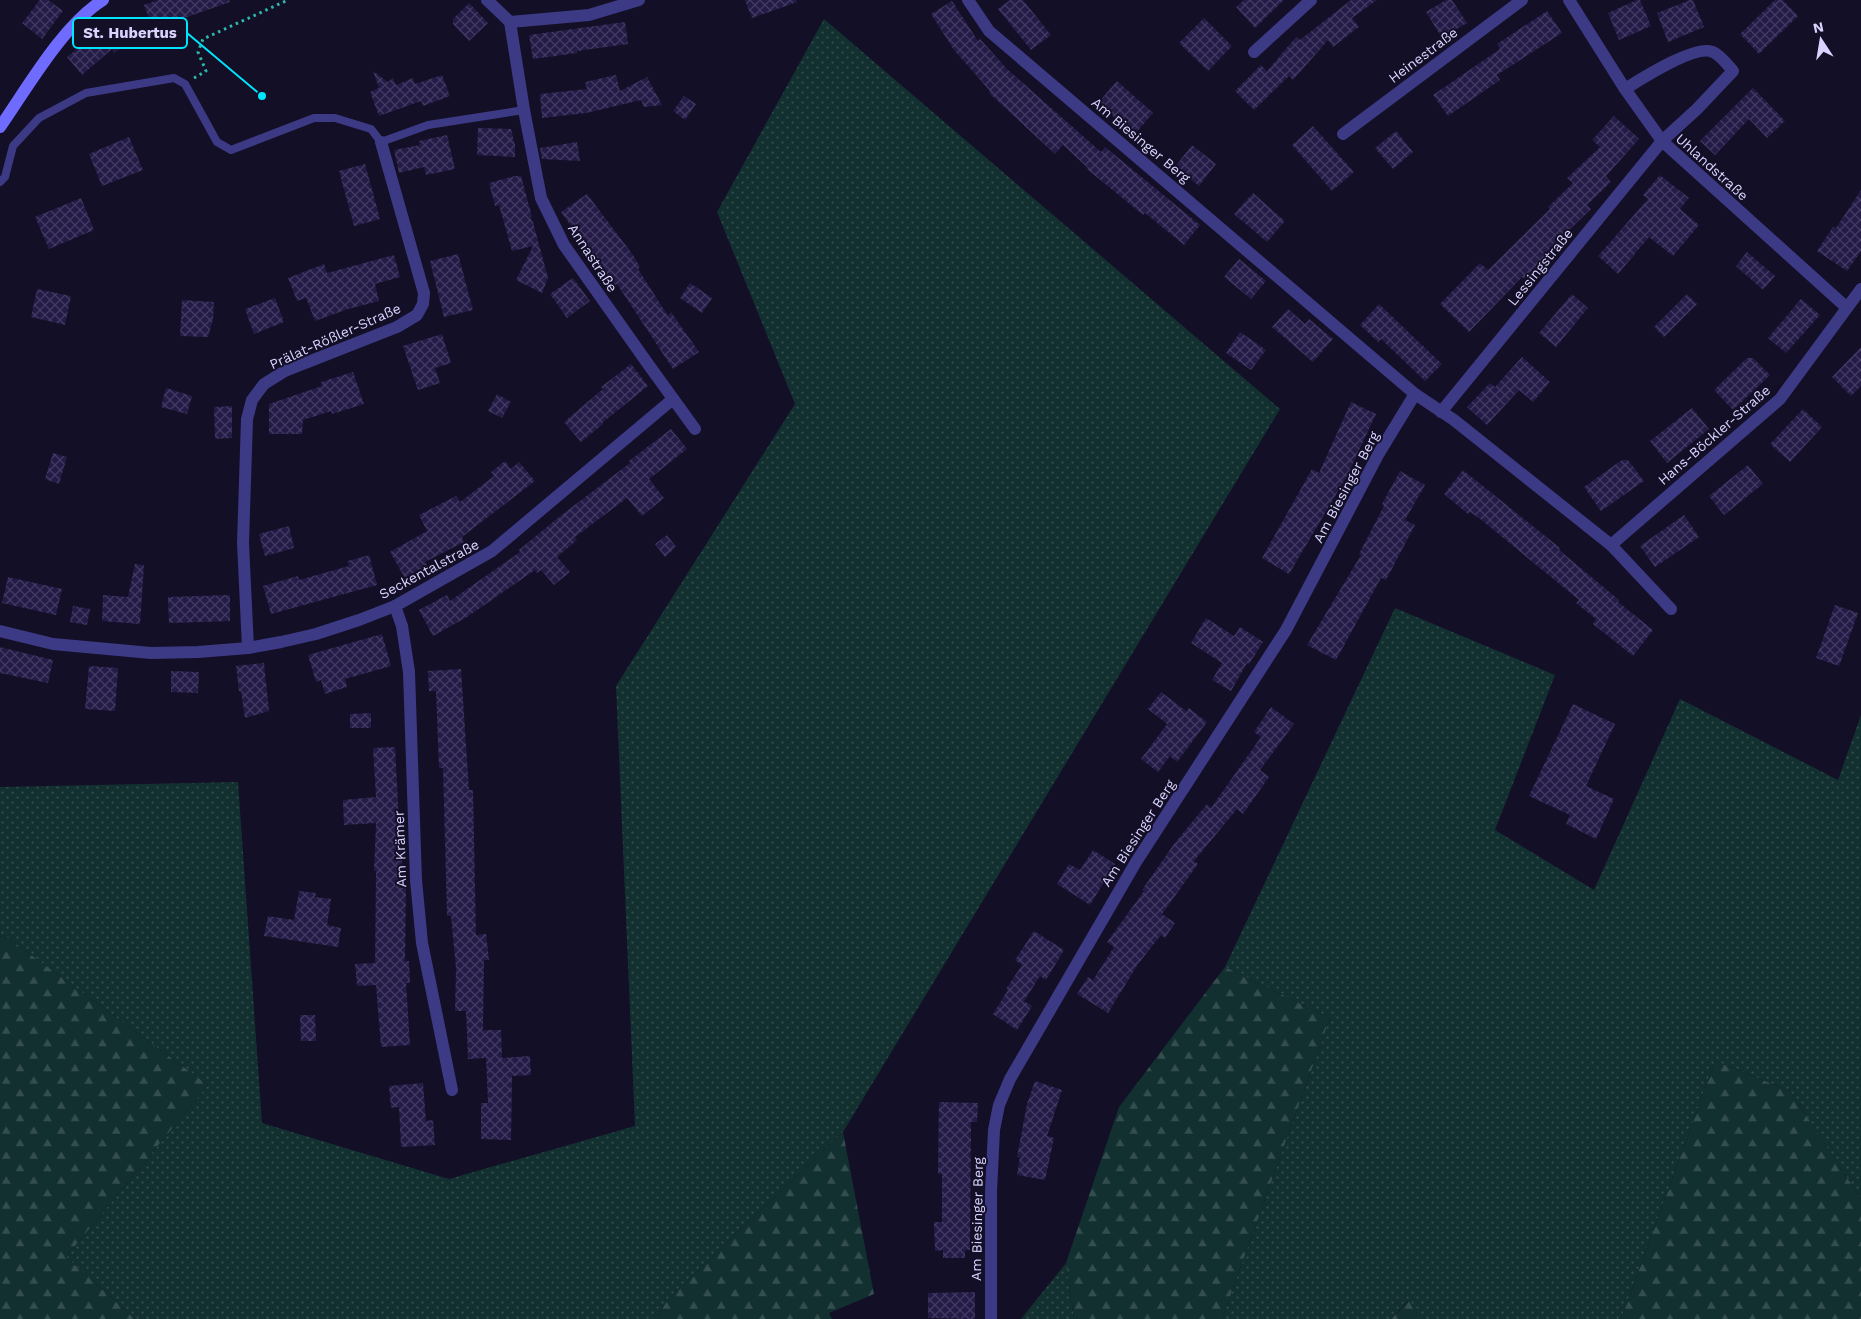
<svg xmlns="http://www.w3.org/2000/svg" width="1861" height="1319" font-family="'Work Sans',sans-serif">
<defs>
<pattern id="grass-dots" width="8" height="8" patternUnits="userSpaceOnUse" patternTransform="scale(1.25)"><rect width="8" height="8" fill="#12302f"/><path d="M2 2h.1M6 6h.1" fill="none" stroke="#344d4e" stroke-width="1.8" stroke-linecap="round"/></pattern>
<pattern id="forest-firs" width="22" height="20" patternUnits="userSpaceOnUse" patternTransform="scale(1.25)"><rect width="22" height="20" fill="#12302f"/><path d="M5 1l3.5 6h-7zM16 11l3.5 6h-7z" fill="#344d4e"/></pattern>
<pattern id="building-cross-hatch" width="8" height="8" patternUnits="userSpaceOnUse" patternTransform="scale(1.25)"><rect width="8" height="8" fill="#241b47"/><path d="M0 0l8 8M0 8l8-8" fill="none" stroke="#433b63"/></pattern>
</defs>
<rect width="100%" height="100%" fill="#130f26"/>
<g fill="url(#grass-dots)">
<path d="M824,19L1280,409L843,1132L669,1298L656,1319H135L66,1257L208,1085L4,935L0,937V787L238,782L262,1123L449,1179L635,1126L616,686L795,404L717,212Z"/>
<path d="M1395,608L1555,675L1495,830L1594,890L1680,699L1838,780L1861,715V1199L1790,1091L1715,1061L1621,1319H1419L1408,1301L1391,1319H1222L1330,1018L1225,967Z"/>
<path d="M1066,1263L1074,1319H1021Z"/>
</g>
<g fill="url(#forest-firs)">
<path d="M4,935L208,1085L66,1257L135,1319H0V937Z"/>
<path d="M1225,967L1330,1018L1222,1319H1074L1066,1263L1119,1107Z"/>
<path d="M1715,1061L1790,1091L1861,1199V1319H1621Z"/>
<path d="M843,1132L874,1294L829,1313L832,1319H656L669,1298Z"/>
<path d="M1409,1301L1419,1319H1391Z"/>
</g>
<g fill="url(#building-cross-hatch)">
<path d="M40,0H48L63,11L42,39L22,23Z"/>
<path d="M158,0H229L230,2L153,29L144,5Z"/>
<path d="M745,0H796L797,2L752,18Z"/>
<path d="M1010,0H1023L1051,35L1031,50L998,9Z"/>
<path d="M1244,0H1284L1255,28L1236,7Z"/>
<path d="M1351,0H1377L1352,18L1359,27L1333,47L1328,40L1293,80L1289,76L1254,110L1235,91L1261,65L1267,71L1296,37L1300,40Z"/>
<path d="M1446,0H1452L1467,23L1442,38L1426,12Z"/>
<path d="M1637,0H1640L1651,26L1619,40L1608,13Z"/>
<path d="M1690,0H1693L1704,27L1668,42L1657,13Z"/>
<path d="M1775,0H1783L1798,16L1759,54L1740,34Z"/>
<path d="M952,1L978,41L980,39L1007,69L1101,152L1105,147L1200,225L1184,245L1145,213L1143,215L1087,169L1088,168L1063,145L1055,154L989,93L990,91L954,50L931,14Z"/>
<path d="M469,3L488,23L469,41L453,24V19Z"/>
<path d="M1547,11L1562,33L1497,75L1500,80L1448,116L1433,95L1500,49L1497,44Z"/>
<path d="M122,18L136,38L114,53L112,49L82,75L67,57L87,41Z"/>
<path d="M1204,18L1232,46L1208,71L1179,43Z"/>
<path d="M625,22L628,44L577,51V53L533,59L529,35Z"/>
<path d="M373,71L388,82L393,78L396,85L413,78L415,84L442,75L450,96L423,106L421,101L379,116L370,92L379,88Z"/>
<path d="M616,75L620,91L647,77L662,105L644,107L641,100L586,113L542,118L540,94L587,89L585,82Z"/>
<path d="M1117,81L1153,113L1134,135L1098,103Z"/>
<path d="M1753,88L1785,121L1767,138L1749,119L1715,155L1700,141Z"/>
<path d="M684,96L696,104L685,120L673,111Z"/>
<path d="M1614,116L1639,139L1606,176L1611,182L1587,205L1591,209L1562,237L1563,239L1524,279L1522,277L1469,332L1440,304L1480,263L1488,270L1550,209L1548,207L1573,183L1567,178L1600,147L1592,140Z"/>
<path d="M1313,126L1354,172L1332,191L1292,145Z"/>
<path d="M478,128L511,129L515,145V157L477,155Z"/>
<path d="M1396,131L1413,152L1393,169L1375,148Z"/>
<path d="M447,135L455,169L426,175L424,167L399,173L394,150L420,145L419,141Z"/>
<path d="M129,137L143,170L102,186L89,154Z"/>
<path d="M577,142L580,161L542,159L540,148Z"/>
<path d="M1192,145L1216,164L1199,186L1175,167Z"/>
<path d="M365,164L380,219L354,226L339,171Z"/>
<path d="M1660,175L1689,198L1680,209L1699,225L1673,256L1649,237L1618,274L1598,256L1648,199L1643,195Z"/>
<path d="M515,176H521L532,217L530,218L533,222L548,278L542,293L516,280L533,246L512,251L499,205L495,206L489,183Z"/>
<path d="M1861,190V251L1847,271L1817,251L1833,227L1836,228Z"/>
<path d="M1253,193L1285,221L1267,242L1234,214Z"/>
<path d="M587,194L633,255L640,267L638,269L668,316L671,312L699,352L673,369L617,284L614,286L561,212Z"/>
<path d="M81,198L94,230L49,249L35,217Z"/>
<path d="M1747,252L1775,276L1763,290L1736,266Z"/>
<path d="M458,254L473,310L444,317L430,261Z"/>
<path d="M394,255L400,277L375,284L379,301L348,309L315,321L306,298L297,301L288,278L324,264L327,273Z"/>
<path d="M1239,259L1266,281L1251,299L1224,277Z"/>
<path d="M573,278L590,301L567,318L550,294Z"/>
<path d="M690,283L712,298L702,313L680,298Z"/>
<path d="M37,289L71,296L65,325L31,317Z"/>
<path d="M1572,294L1588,308L1556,347L1539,333Z"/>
<path d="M1687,294L1697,304L1664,337L1654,327Z"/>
<path d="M275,298L284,322L254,334L245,309Z"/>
<path d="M1801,299L1820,315L1786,353L1768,338Z"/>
<path d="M182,300L214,302L213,319L208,337L180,336Z"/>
<path d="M1379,304L1442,364L1425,381L1381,339L1378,342L1360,325Z"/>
<path d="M1288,309L1305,324L1309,319L1333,339L1313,362L1272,327Z"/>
<path d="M1240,332L1266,350L1251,370L1226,353Z"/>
<path d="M442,334L451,363L435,368L440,383L418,390L403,346Z"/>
<path d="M1861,347V386L1851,396L1832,377Z"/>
<path d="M1522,357L1550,382L1533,402L1519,390L1487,425L1467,407L1490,383L1495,387Z"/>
<path d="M1747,358H1753L1770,375L1733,410L1714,390Z"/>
<path d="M631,364L648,386L602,423L603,424L581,442L564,422L603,389L601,387Z"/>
<path d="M353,372L364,404L332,414L331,411L303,420L302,434H269V404L322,386L321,382Z"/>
<path d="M166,388L192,396L187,414L161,407Z"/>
<path d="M497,394L511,402L502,418L488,411Z"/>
<path d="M1351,402L1376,414L1347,476L1289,574L1262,558L1312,469L1319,473Z"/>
<path d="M232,406V438L215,439L214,407Z"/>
<path d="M1692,408L1709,429L1667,463L1650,441Z"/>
<path d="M1803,409L1822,427L1790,462L1770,444Z"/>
<path d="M671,429L687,449L649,479L664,498L642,516L627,498L575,537L577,540L557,557L570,572L554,585L541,570L537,573L535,570L467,617L433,636L419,610L447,595L450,601L520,552L519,550L559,517L630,463L629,461Z"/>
<path d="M53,453L67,457L59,484L45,479Z"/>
<path d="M1622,460H1628L1644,481L1601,511L1584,487Z"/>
<path d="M505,461L511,469L519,462L535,481L462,537L464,542L425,562L427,565L405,578L390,552L427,531L419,515L456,496L460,502L494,476L491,472Z"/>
<path d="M1748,465L1763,484L1724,515L1709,496Z"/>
<path d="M1463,470L1560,548L1559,550L1619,600L1618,602L1653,630L1633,656L1593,624L1596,619L1576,603L1579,600L1479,518L1470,512L1468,514L1444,494Z"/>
<path d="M1400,471L1425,485L1405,520L1415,525L1386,580L1381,578L1336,660L1307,645L1361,555L1359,554L1384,506L1382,504Z"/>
<path d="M1684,515L1699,537L1655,567L1640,546Z"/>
<path d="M289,526L294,548L265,556L259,534Z"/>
<path d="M667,535L676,547L665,557L655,544Z"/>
<path d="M369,555L377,585L271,614L263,586L298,576L299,580L349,566L348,561Z"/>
<path d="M135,564L144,565L140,624L102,621L103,595L128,597Z"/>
<path d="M8,577L62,589L56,615L2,603Z"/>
<path d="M230,595V621L169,623L168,597Z"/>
<path d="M1835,605L1858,613L1839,666L1816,658Z"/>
<path d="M73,606L90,609L87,625L70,622Z"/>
<path d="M1206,618L1234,636L1240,627L1263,642L1249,664L1247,663L1231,691L1212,680L1222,663L1191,643Z"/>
<path d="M382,634L391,666L345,679L347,687L325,694L321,680L316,682L308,655Z"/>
<path d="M0,647L53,660L48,683L0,673Z"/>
<path d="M264,663L269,711L245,718L241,691H239L236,666Z"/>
<path d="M89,666L118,668L115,711L85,709Z"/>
<path d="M461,669L469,790H473L476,935L486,934L489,960H484L483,1030H501L502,1058L530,1056L531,1075L512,1076L511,1140L481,1139V1103H488L486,1058L468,1059L466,1011H455L456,968L451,916H447L443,768H439L436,691H429L428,671Z"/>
<path d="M171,671L199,672L198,693L171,692Z"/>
<path d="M1161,692L1186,711L1189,708L1207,722L1177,762L1170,756L1158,772L1141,759L1167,724L1148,709Z"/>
<path d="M1573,704L1615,724L1586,786L1614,799L1596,839L1566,824L1570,815L1529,796Z"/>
<path d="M1271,707L1294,724L1260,770L1269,777L1243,814L1237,809L1194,861L1198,864L1162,914L1175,923L1165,938L1161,935L1138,964L1108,1013L1077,994L1088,977L1093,980L1114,947L1107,942L1144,891L1142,890L1174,844L1207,804L1211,808L1261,737L1254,732Z"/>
<path d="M371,713V728H350V714Z"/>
<path d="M395,747L399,821H403L401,888H406L405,961H409L410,983H406L410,1045L381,1047L376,985L357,986L355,964L375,963L376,871H374L376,823L344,825L343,800L376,797L373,748Z"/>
<path d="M1093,850L1115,864L1090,905L1057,884L1069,864L1080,870Z"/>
<path d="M299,891L316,893L315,897L331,899L327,925L341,928L338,947L264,936L268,916L294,920Z"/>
<path d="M1034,931L1064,950L1046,980L1040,976L1024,1001L1032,1006L1017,1030L993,1014L1008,990L1006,989L1022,965L1015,960Z"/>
<path d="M300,1015H315L316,1041H301Z"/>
<path d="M1035,1081L1062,1090L1047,1136L1054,1138L1045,1180L1017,1175L1020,1157H1017L1027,1104Z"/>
<path d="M423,1083L426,1121L433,1120L435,1145L401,1147L399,1107L391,1108L389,1086Z"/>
<path d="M939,1102L978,1103L977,1122H971L970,1250H965V1258H943V1250L935,1251L934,1222H942V1174H938Z"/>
<path d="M975,1292V1319L928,1318V1293Z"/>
</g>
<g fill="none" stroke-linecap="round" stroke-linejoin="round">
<path stroke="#2fb8b0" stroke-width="3" stroke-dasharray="2.5 4" stroke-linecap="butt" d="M194,78L206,71L198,52L203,39L288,0"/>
<path stroke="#3d3a85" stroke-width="8" d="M0,182L5,177L13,146L39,118L86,93L174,78L185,84L217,142L231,150L314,118H335L371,129L381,142L428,125L524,110"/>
<g stroke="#3d3a85" stroke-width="12">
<path d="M487,0L510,22L524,110L541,198L564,245L648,364L695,429"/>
<path d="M968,0L989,31L1415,394L1454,420L1611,545L1780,399L1861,289"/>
<path d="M1569,0L1625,89L1662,141L1846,307"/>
<path d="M510,22L589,15L639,0"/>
<path d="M1254,52L1311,0"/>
<path d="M1343,134L1522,0"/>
<path d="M1441,412L1662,141L1697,109L1733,71C1728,65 1720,55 1713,52C1696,44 1641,79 1625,89"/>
<path d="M1611,545L1671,609"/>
<path d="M395,606L402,626L409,672L416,880L422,943L452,1090"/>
<path d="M0,631L53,644L151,653L198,652L248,648L281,642L316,634L359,620L395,606L492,551L673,399"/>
<path d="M248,648L243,543L247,419L252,400L264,384L285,371L397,327L417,315L423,304L424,293L381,142"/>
<path d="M991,1319V1192L994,1130L999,1105L1010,1079L1136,862L1286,630L1379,453L1415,394"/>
</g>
<path stroke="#6f6bff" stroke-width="12" d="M0,127C28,87 62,26 103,0"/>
</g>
<g text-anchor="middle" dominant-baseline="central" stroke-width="4" stroke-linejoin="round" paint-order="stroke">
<g font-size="14" fill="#d9d4ff" stroke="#130f26">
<text transform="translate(1423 55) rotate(-37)">Heinestraße</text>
<text transform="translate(1141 140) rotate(40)">Am Biesinger Berg</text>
<text transform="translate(1712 167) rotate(42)">Uhlandstraße</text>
<text transform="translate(593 258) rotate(57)">Annastraße</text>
<text transform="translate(1540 267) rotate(-51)">Lessingstraße</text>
<text transform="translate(335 336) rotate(-24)">Prälat-Rößler-Straße</text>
<text transform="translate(1714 435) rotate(-41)">Hans-Böckler-Straße</text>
<text transform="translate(1346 487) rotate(-62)">Am Biesinger Berg</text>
<text transform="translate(429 569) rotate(-28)">Seckentalstraße</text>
<text transform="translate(1138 833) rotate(-57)">Am Biesinger Berg</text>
<text transform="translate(400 849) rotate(-92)">Am Krämer</text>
<text transform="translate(977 1219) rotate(-89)">Am Biesinger Berg</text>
</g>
</g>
<path fill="none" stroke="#00e5ff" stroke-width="2" d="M262 96L187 33"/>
<circle fill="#00e5ff" stroke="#130f26" stroke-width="2" cx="262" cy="96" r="5"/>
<rect fill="#130f26" stroke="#00e5ff" stroke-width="2" x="73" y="18" width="114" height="30" rx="5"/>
<g font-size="15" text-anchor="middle" font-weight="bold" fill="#d9d4ff">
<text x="130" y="38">St. Hubertus</text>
</g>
<g transform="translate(1821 40) rotate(348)" stroke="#130f26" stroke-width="4" paint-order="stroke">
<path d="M0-4L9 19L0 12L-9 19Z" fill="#d9d4ff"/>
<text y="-8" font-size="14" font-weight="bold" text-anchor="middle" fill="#d9d4ff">N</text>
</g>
</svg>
